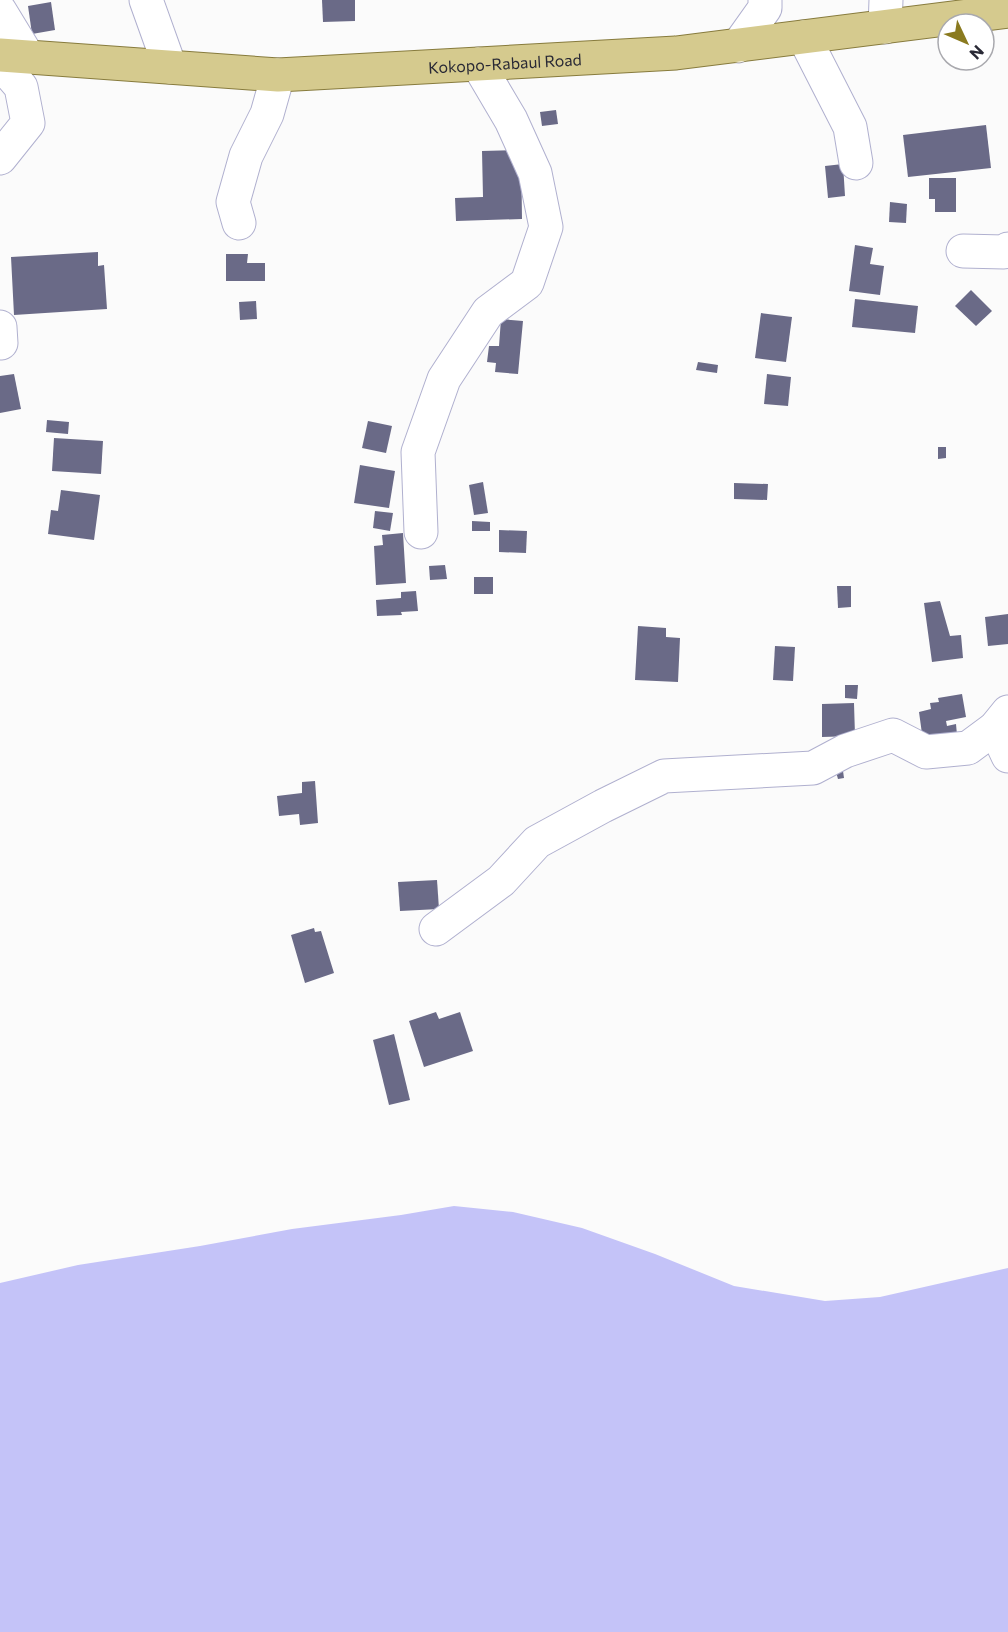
<svg xmlns="http://www.w3.org/2000/svg" width="1008" height="1632" font-family="Commissioner,sans-serif">
<rect width="100%" height="100%" fill="#fbfbfb"/>
<path fill="#c4c3f8" d="M454,1206L513,1212L582,1228L655,1254L734,1286L825,1301L880,1297L1008,1268V1632H0V1283L78,1265L200,1246L292,1229L401,1215Z"/>
<g fill="#6a6a87">
<path d="M322,0H355V21L323,22Z"/>
<path d="M51,2L55,30L32,34L28,6Z"/>
<path d="M556,110L558,124L542,126L540,112Z"/>
<path d="M986,125L991,168L908,177L903,135Z"/>
<path d="M521,150L522,219L456,221L455,198L483,197L482,151Z"/>
<path d="M843,164L845,196L828,198L825,166Z"/>
<path d="M929,178H956V212H935V199H929Z"/>
<path d="M890,202L907,204L906,223L889,222Z"/>
<path d="M855,245L873,248L870,264L884,266L880,295L849,291Z"/>
<path d="M98,252V266L104,265L107,309L14,315L11,257Z"/>
<path d="M226,254H248L247,263H265V281H226Z"/>
<path d="M971,290L992,311L976,326L955,306Z"/>
<path d="M855,299L918,306L915,333L852,327Z"/>
<path d="M256,301L257,319L240,320L239,302Z"/>
<path d="M761,313L792,317L786,362L755,358Z"/>
<path d="M501,319L523,321L518,374L495,372L496,363L487,362L489,346H499Z"/>
<path d="M698,362L718,365L717,373L696,370Z"/>
<path d="M14,374L21,409L0,413V376Z"/>
<path d="M767,374L791,377L788,406L764,404Z"/>
<path d="M47,420L69,422L68,434L46,432Z"/>
<path d="M368,421L392,426L386,453L362,448Z"/>
<path d="M54,438L103,441L101,474L52,471Z"/>
<path d="M938,447H946V458L938,459Z"/>
<path d="M360,465L395,471L389,508L354,503Z"/>
<path d="M483,482L488,513L474,515L469,485Z"/>
<path d="M734,483L768,484L767,500L734,499Z"/>
<path d="M61,490L100,495L94,540L48,534L51,510L58,511Z"/>
<path d="M375,511L393,513L390,531L373,528Z"/>
<path d="M472,521L490,522V531H472Z"/>
<path d="M499,530L527,531L526,553L499,552Z"/>
<path d="M403,533L406,583L376,585L374,546L383,545L382,535Z"/>
<path d="M445,565L447,579L430,580L429,566Z"/>
<rect x="474" y="577" width="19" height="17"/>
<path d="M837,586H851V607L838,608Z"/>
<path d="M416,591L418,611L401,612L402,615L377,616L376,600L401,598V592Z"/>
<path d="M940,601L950,636L961,635L963,658L932,662L924,603Z"/>
<path d="M1008,614V644L988,646L985,617Z"/>
<path d="M638,626L666,628V637L680,638L678,682L635,680Z"/>
<path d="M775,646L795,647L793,681L773,680Z"/>
<path d="M845,685H858L857,699L845,698Z"/>
<path d="M962,694L966,717L946,721L947,726L956,724L957,735L923,741L919,712L931,709L930,703L939,702L938,698Z"/>
<path d="M854,703L855,736L822,737V704Z"/>
<path d="M843,771L844,778L838,779L836,772Z"/>
<path d="M315,781L318,823L300,825L299,814L279,816L277,796L302,793V782Z"/>
<path d="M437,880L439,909L400,911L398,882Z"/>
<path d="M314,928L315,932L321,931L334,973L305,983L291,935Z"/>
<path d="M436,1012L439,1019L460,1012L473,1051L424,1067L409,1021Z"/>
<path d="M394,1034L410,1100L389,1105L373,1040Z"/>
</g>
<g fill="none" stroke-linecap="round" stroke-linejoin="round">
<defs>
<g id="minor">
<path d="M146,0L170,67"/>
<path d="M0,11L28,57"/>
<path d="M885,27L886,0"/>
<path d="M804,37L850,127L856,163"/>
<path d="M738,46L765,8V0"/>
<path d="M0,62L21,87L28,123L0,158"/>
<path d="M239,223L233,202L246,156L267,114L278,75"/>
<path d="M963,251L1004,252L1008,249"/>
<path d="M0,327L1,343"/>
<path d="M421,532L418,452L444,379L488,312L527,283L546,227L535,173L511,120L478,64"/>
<path d="M995,728L1008,756"/>
<path d="M436,929L501,881L537,842L603,806L664,776L813,768L845,751L893,735L926,752L968,748L995,728L1008,712"/>
</g>
<g id="major">
<path id="s1" d="M0,55L278,75L676,53L1008,11"/>
</g>
</defs>
<use href="#minor" stroke="#b0b0cf" stroke-width="35"/>
<use href="#major" stroke="#877b3d" stroke-width="35"/>
<use href="#minor" stroke="#fff" stroke-width="33"/>
<use href="#major" stroke="#d5ca8e" stroke-width="33"/>
</g>
<g text-anchor="middle" dominant-baseline="central" stroke-width="6" stroke-linejoin="round" paint-order="stroke">
<g font-size="16" fill="#292935" stroke="#fff">
<text stroke="none"><textPath href="#s1" startOffset="506">Kokopo-Rabaul Road</textPath></text>
</g>
</g>
<g transform="translate(966 42) rotate(134)"><circle r="28" fill="#ffffff" stroke="#a9a9ae" stroke-width="1.5"/>
<path d="M0-4.5L10 22L0 15L-10 22Z" fill="#8a7a1f"/>
<text y="-9" font-size="16" font-weight="bold" text-anchor="middle" fill="#292935">N</text>
</g>
</svg>
